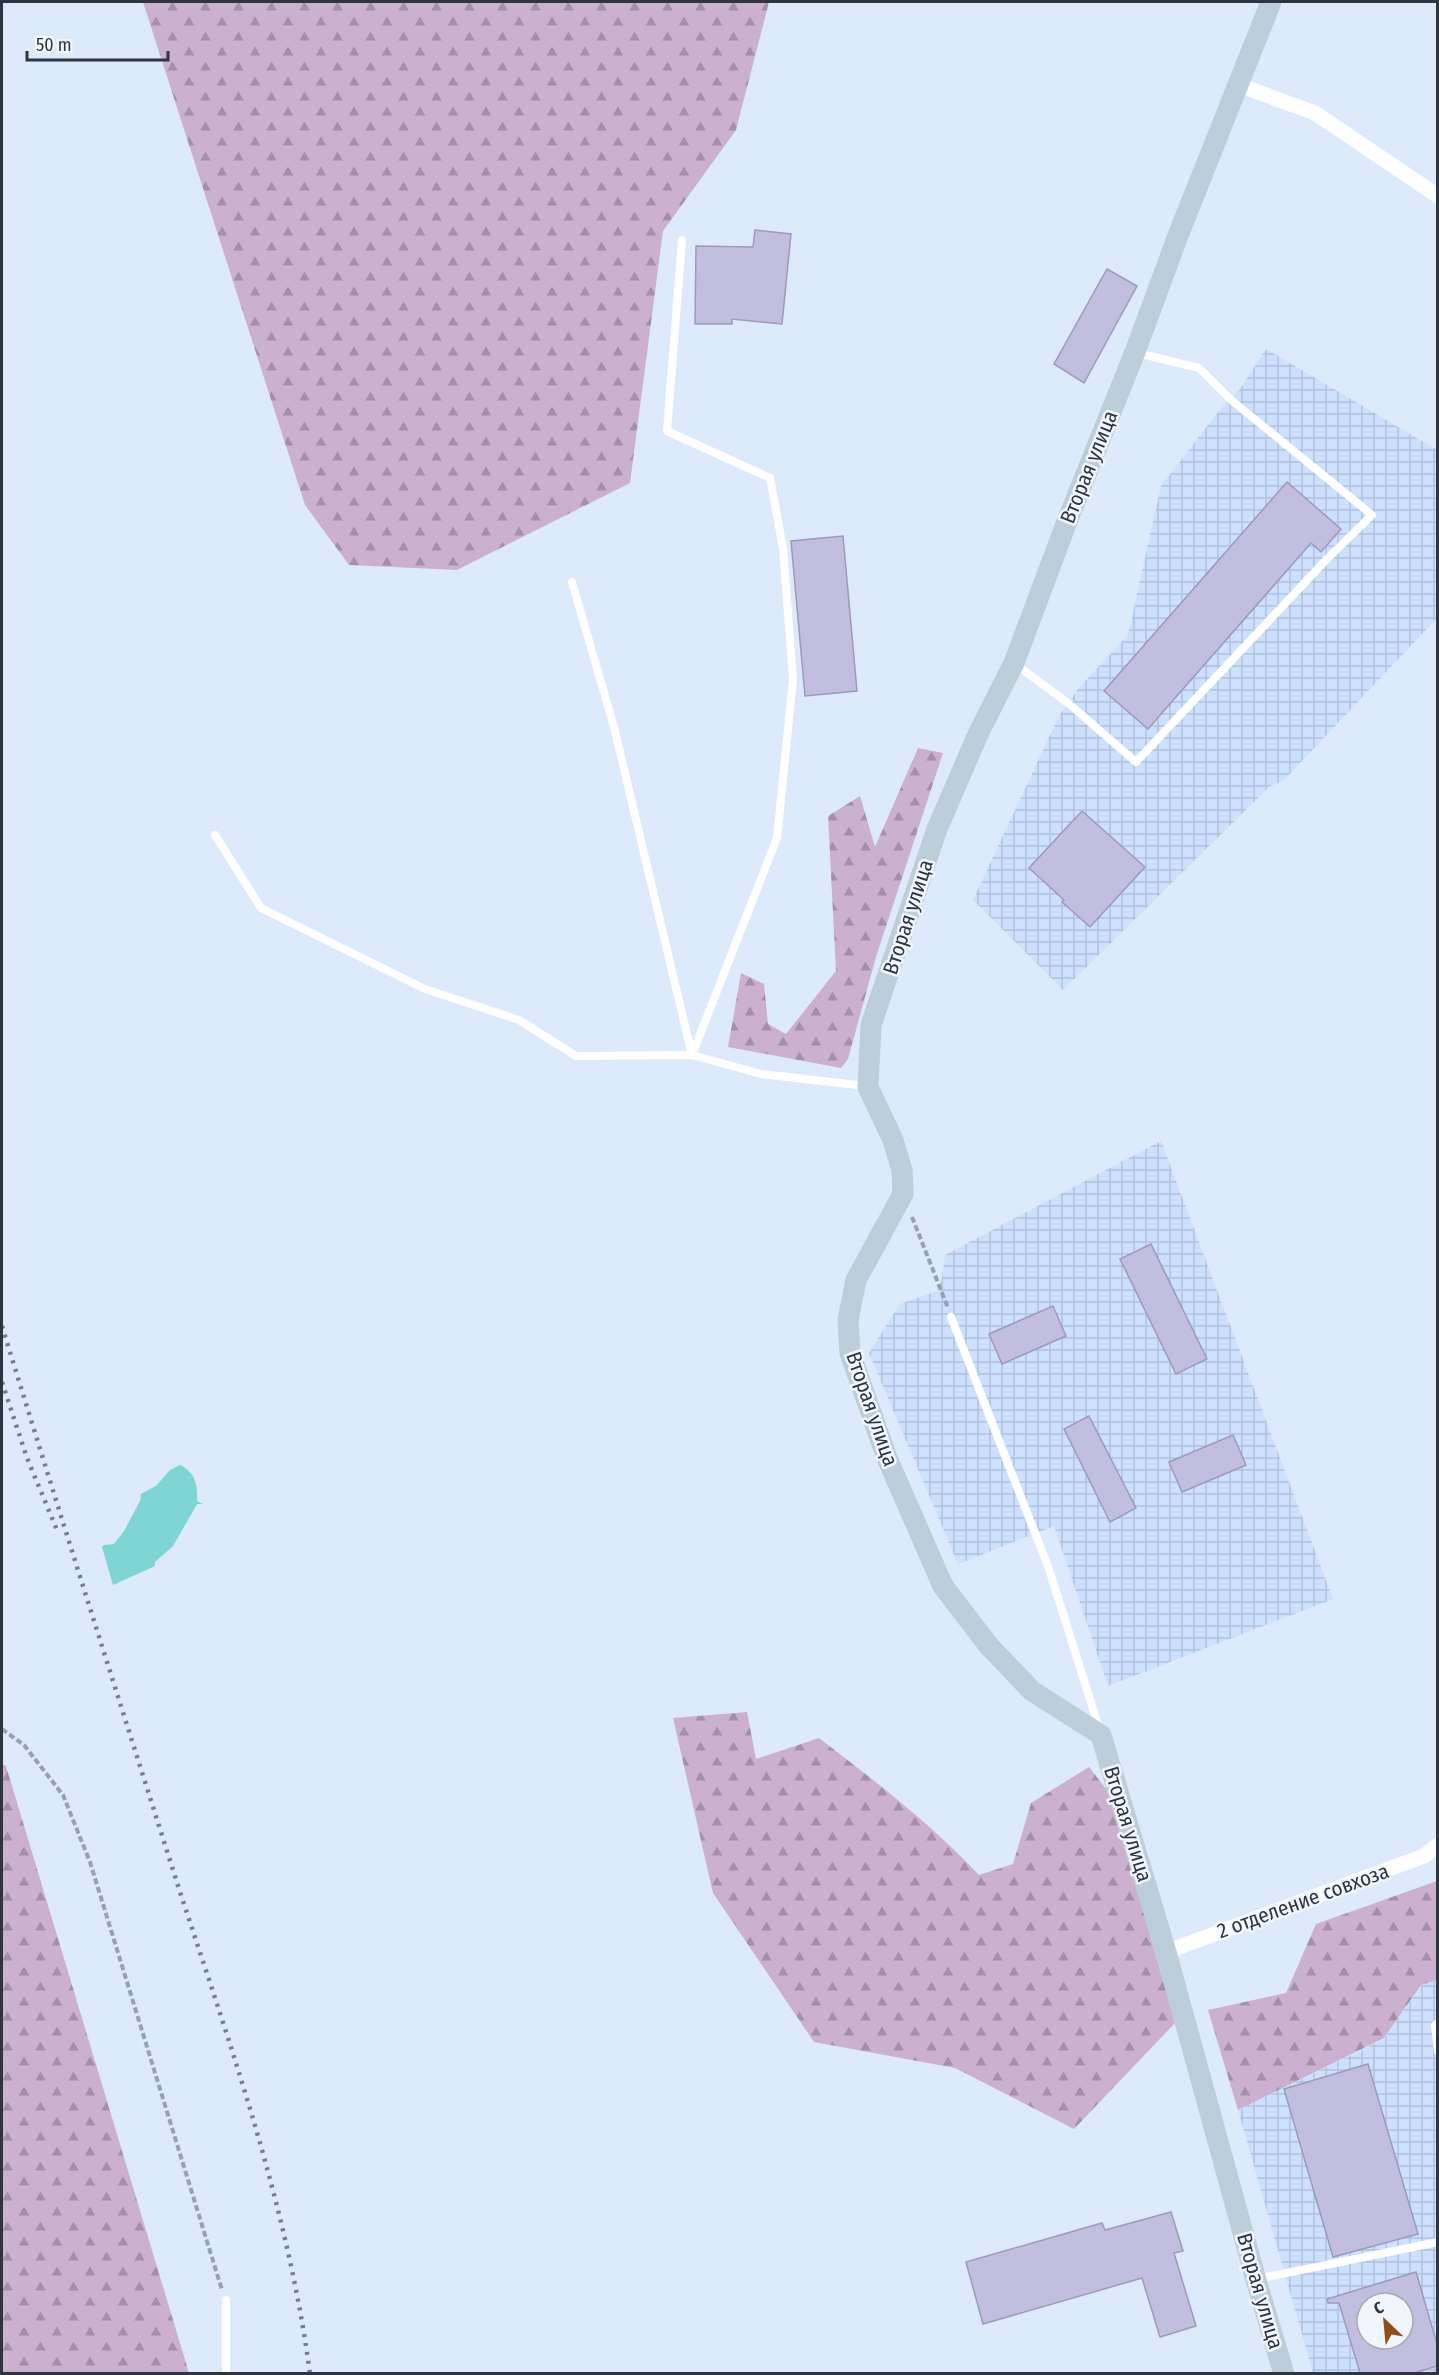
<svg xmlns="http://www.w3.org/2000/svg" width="1439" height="2375" font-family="'Fira Sans Condensed',sans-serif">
<defs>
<pattern id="industrial-grid" width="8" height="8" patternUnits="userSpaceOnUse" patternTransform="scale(1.5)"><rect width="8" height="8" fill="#cde1ff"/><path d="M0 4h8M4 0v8" fill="none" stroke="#b0c2dc"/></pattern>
<pattern id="forest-firs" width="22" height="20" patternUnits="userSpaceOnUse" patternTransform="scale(1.5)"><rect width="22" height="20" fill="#cbb0d0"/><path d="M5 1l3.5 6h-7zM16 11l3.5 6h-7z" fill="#a590aa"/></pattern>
</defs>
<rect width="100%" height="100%" fill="#ddeafc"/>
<g fill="url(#industrial-grid)" fill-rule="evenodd">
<path d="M1266,349L1437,450V618L1284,780L1269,787L1063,990L973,900L1059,716L1078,689L1128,635L1161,486L1222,407L1240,389Z"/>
<path d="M1161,1141L1333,1599L1108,1686L1054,1526L958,1564L869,1353L900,1304L940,1290L945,1255Z"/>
<path d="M1437,1980V2373H1313L1238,2110L1384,2039L1421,1985ZM1367,2303H1403V2339H1367Z"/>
</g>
<g fill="url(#forest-firs)">
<path d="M143,2H769L736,130L663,231L630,483L457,570L349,565L305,505Z"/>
<path d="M918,748L943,753L876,957L848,1059L841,1068L728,1047L741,973L764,984L768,1024L786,1034L836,971L828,816L860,796L875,847Z"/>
<path d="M747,1712L756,1759L819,1738C875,1781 930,1823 979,1875L1013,1864L1031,1803L1089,1767L1110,1794L1175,2023L1074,2129L955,2068L814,2042L713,1893L673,1718Z"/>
<path d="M2,1764L6,1766L189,2373H2Z"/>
<path d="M1437,1881V1980L1421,1985L1384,2038L1238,2110L1208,2010L1286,1993L1316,1924Z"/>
</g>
<path fill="#7fd4d4" d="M180,1465C195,1472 198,1485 197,1501L203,1504H197L173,1546L155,1562V1566L113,1585L102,1547L104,1545L114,1544L124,1531L140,1501L141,1494L156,1486L170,1470Z"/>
<g fill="#c1bee0" stroke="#9d9abb" stroke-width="1.5" fill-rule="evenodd">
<path d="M755,230L791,234L782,324L732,319V324H695L696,246L753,247Z"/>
<path d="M1107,269L1137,286L1084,383L1054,364Z"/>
<path d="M1287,482L1341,529L1321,552L1311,543L1148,729L1104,691Z"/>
<path d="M843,536L857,691L805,696L791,541Z"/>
<path d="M1082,811L1145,867L1090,927L1062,902L1064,900L1029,868Z"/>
<path d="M1151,1244L1207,1359L1176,1374L1120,1259Z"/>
<path d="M1053,1306L1066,1336L1002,1364L989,1334Z"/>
<path d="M1089,1416L1136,1508L1110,1522L1064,1429Z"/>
<path d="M1233,1435L1246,1465L1182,1492L1169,1462Z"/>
<path d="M1368,2064L1418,2234L1333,2257L1284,2089Z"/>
<path d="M1171,2212L1183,2251L1174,2253L1196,2326L1160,2337L1142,2278L983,2324L966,2262L1102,2223L1105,2230Z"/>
<path d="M1416,2272L1437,2344V2366L1414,2373H1360L1339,2303H1328L1327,2299ZM1367,2303H1403V2339H1367Z"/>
</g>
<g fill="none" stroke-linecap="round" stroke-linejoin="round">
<g stroke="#96a1b1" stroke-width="4" stroke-dasharray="6 3" stroke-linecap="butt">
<path d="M912,1217L948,1308"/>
<path d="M2,1729L24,1745L63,1795L90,1862L222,2290"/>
</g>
<g stroke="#fff" stroke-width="8">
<path d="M572,582L614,727L692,1055L777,838L793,679L783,548L770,478L667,431L682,240"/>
<path d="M1015,664L1068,703L1136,762L1326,560L1372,515L1230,399L1199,368L1137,353"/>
<path d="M215,835L261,908L425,989L519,1020L576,1056L692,1055L761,1074L866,1086"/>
<path d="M951,1317L1049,1569L1099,1728"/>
<path d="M1438,2023L1435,2025L1438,2051"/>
<path d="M1257,2279L1438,2242"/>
<path d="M226,2300V2374"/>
</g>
<g stroke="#fff" stroke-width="15">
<path d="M1239,85L1315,113L1438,196"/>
<path d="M1166,1952L1424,1856L1438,1845"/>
</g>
<path stroke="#bbced9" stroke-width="21" d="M1271,2L1179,233L1135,352L1066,524L1014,663L979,732L937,829L871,1025L868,1087L893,1140L902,1170L903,1194L856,1280L848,1320L850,1353L887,1458L943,1586L989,1646L1032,1691L1101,1735L1166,1952L1256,2280L1284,2374"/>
<g stroke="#747e8d" stroke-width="4.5" stroke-dasharray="3 6" stroke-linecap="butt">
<path d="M2,1326C60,1515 120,1703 180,1892C232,2050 288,2208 310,2374"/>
<path d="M2,1382L27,1458L57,1530"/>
</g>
</g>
<g text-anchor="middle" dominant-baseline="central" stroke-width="5" stroke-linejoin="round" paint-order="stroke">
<g font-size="21" fill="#2d3541" stroke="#f2f6fc">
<text transform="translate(1089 467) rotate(-68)">Вторая улица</text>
<text transform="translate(908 917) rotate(-72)">Вторая улица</text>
<text transform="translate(872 1409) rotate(71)">Вторая улица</text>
<text transform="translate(1128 1824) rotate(73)">Вторая улица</text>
<text transform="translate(1303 1901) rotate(-20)">2 отделение совхоза</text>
<text transform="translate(1260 2291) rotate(74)">Вторая улица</text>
</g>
</g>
<rect width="1439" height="2375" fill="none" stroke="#2d3541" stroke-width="6"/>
<g transform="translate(1385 2321) rotate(334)"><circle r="28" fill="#f2f6fc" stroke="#a3a9b1" stroke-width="1.5"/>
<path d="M0-4.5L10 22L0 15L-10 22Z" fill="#8f4e1a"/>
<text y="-9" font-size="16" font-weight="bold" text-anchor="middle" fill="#2d3541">С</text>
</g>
<path d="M27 51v9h141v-9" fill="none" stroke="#2d3541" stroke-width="3"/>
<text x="36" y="51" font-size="18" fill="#2d3541" stroke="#f2f6fc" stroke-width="4.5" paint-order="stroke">50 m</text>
</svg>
